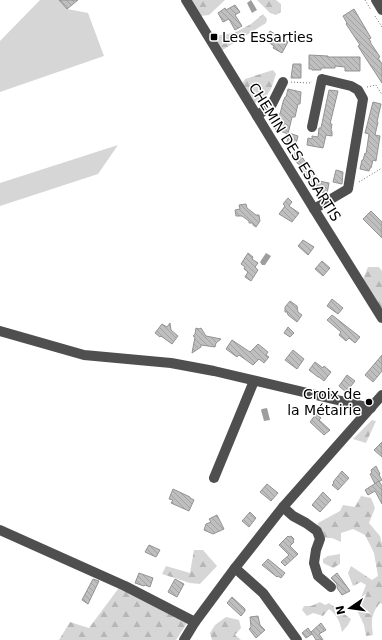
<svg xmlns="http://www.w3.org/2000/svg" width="382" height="640" font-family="'DejaVu Sans',sans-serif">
<defs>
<pattern id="forest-firs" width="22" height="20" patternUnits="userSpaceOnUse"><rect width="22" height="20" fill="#d6d6d6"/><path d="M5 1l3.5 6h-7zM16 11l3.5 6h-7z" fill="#b6b6b6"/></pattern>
<pattern id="building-back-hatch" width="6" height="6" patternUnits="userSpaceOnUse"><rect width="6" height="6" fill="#bfbfbf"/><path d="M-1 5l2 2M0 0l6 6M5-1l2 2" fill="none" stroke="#a2a2a2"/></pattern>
</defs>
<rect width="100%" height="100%" fill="#fff"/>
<g fill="#d6d6d6">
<path d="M40,0H59L67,9L88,13L104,56L0,92V41Z"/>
<path d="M118,145L98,174L0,206V183Z"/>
</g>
<g fill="url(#forest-firs)">
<path d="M188,0H225L209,15L200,16Z"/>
<path d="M257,0H276L281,4V12L276,15L270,13Z"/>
<path d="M263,14L267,19L266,23L221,51L218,45L217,39L220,35L234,33L251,24Z"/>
<path d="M273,70L276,74L271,89L263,101L249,104L241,86L245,79Z"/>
<path d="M368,267H379L382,271V318L363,279Z"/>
<path d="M372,420L376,421L366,443L353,439Z"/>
<path d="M361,496L371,498L375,508L369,523L380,536L382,544V604L380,603C371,614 371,621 373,635L366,636L364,625L357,610L360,600L366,585L361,582L353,586L348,573L351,566L372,580L378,576L374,553L365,535L353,529L341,533V542L332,538H323L317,530L318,523L340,511L343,505L355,507Z"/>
<path d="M194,550H203L217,566L200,584L190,583L162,574L166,566L190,573Z"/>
<path d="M340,554V564L333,568L323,563V559L328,556Z"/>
<path d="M121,585L189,620L176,640H59L70,622L89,628Z"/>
<path d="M320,602L325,605L329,603L351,619L348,625L342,632C340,622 338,616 329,609L323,616L313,613L307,616L302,610L304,606H311Z"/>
<path d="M226,617L239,620L241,628L235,635L241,640H212L210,633L215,625Z"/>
</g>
<g fill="#9d9d9d">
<path d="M251,0L257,10L252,13L247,3Z"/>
<path d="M266,253L271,256L265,265H262L260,262Z"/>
<path d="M267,408L270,420L264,421L261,410L262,409Z"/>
</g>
<g fill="url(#building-back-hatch)" stroke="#939393">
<path d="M59,0H78L67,9Z"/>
<path d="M235,5L240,12L235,15L242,26L235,30L229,19L223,22L218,13L225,8L226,10Z"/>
<path d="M354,9L371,38L369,39L371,42H370L380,57L378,58L382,64V83L365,57L358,46L360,45L346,24L347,23L343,16Z"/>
<path d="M270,31L288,42L282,53L273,48L274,46L265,40Z"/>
<path d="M309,55L328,56V57H360V71H345V67L335,66V68H321V70H312V69H309Z"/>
<path d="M293,64H301V78H291Z"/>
<path d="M288,89L301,92L300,104H298L295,117H292L288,134L275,129L278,114H280L283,102L285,97H286Z"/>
<path d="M329,90L338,91L330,124H332L331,130L332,131V136L326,135L323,148L307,145L308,138L312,139V136L318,137L319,128H321Z"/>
<path d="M373,102L381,104L377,122H378L375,135L380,136L376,161L373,160L371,168H370L369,171L360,169L362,160H363L365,153L366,154L369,134L365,133Z"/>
<path d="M289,133L298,136L295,148L286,146Z"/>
<path d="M298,150L307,165L309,164L319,181L329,183L327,194L314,190L299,164H298L292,155Z"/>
<path d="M336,170L343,172L342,184L333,182Z"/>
<path d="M288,198L292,202L289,206L299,213L292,222L279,214L285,206L283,204Z"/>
<path d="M246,204L247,208L256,215H259L260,221L256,227L253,225V223H249V221L242,216H236L235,210L240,209L239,205Z"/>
<path d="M371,211L382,222V238L363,219Z"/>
<path d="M303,240L314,247L308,255L298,246Z"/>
<path d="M248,253L253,257L252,259L258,263L255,267L258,270L251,281L245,277L248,272L244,269L245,267L241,264Z"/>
<path d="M322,261L330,268L323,276L315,269Z"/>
<path d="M332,299L343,308L338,314L327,306Z"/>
<path d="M290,301L297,306L298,312L302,315L297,322L288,315L287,312H285V307Z"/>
<path d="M332,315L360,337L355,343L349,338L346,341L339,335L341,332L327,320Z"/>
<path d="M170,323L171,330L178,336L172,344L161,336L160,337L155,333L162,324L167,327Z"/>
<path d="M288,327L294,333L290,337L284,333Z"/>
<path d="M196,328L199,329L201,328L206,336L221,339L216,343L215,347L201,345V347L192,353L195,337L193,336L195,334Z"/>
<path d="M232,340L250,352L258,344L268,352L266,355L269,357L264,363L259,359L253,365L239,355L237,357L226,349Z"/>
<path d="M293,350L304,359L297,369L285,360Z"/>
<path d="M382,355V371L373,382L365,375Z"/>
<path d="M315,362L323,368L324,366L331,372L324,381L319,377H318L309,370Z"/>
<path d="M347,375L355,381L346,392L339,386Z"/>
<path d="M316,414L321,418L319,420L330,430L324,435L310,422Z"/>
<path d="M382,442V457L374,450Z"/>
<path d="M376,466L380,474L379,475L382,480L375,484L370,474L372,473L371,470Z"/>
<path d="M342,471L349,478L338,490L332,485L334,483L333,482Z"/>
<path d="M379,481L382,486V504L375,491L368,495L365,490Z"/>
<path d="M267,484L278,493L271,501L260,492Z"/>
<path d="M173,489L190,497V498L194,500L189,511L171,503L173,500L169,499Z"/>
<path d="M323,492L331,500L320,512L312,505Z"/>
<path d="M250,512L256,518L249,527L242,521Z"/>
<path d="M217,515L224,529L213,534L204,530L206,524L211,522L209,519Z"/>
<path d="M288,536L289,537L291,536L294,539L293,541L294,542L290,546L298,554L285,566L281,562L289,555L279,545Z"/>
<path d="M149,545L160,550L156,557L145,552Z"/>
<path d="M268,559L285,573L281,578L278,576L277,577L262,565Z"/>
<path d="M139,573L153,578L150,587L145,585L144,586L135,583Z"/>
<path d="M337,573L350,591L342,595L337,588V584L331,578Z"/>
<path d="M93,579L99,581L88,604L82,600Z"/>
<path d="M175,579L184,584L177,597L168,592Z"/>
<path d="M232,597L245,609V611L241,616L227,603Z"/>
<path d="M258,616L260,625L265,630L256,638L249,629L251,627L250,617Z"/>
<path d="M321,623L326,630L319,634L323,640H316L311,632Z"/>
<path d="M308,628L312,634L306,638L302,633Z"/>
</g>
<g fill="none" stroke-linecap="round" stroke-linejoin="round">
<g stroke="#717171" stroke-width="1" stroke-dasharray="1 2" stroke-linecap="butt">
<path d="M365,0L371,10"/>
<path d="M375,16L382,27"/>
<path d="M291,82L309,83L312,82"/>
<path d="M367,87L376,85L382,95"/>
<path d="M359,182L382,168"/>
</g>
<g stroke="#4f4f4f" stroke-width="10">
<path d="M186,0L314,209L382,318"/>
<path d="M376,0L382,10"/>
<path d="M257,116L272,104L283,82"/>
<path d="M312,127L322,79L351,86L358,90L363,99L348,189L314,209"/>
<path d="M0,331L84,355L171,363L214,371L371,408"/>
<path d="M214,478L254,381"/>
<path d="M283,507L293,516L306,523L317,531L320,539L316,550L314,563L318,576L331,587"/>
<path d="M0,530L125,586L195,622"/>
<path d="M235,568L263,593L297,640"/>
<path d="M184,640L195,622L235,568L283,507L382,395"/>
</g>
</g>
<g fill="#000" stroke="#fff" stroke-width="1.5">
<rect x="210" y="33" width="8" height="8" rx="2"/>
<circle cx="369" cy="402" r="4"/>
</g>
<g text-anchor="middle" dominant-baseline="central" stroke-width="3" stroke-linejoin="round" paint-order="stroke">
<g font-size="14" fill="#000" stroke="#fff" text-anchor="start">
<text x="222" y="37">Les Essarties</text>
<text x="361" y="394" text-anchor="end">Croix de<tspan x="361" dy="16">la Métairie</tspan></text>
</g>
<g font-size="14" fill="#000" stroke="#fff">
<text transform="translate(295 152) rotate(58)">CHEMIN DES ESSARTIS</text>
</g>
</g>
<g transform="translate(350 608) rotate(257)" stroke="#ffffff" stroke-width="3" paint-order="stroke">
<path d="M0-3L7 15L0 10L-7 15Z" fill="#000000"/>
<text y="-6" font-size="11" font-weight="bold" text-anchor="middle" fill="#000000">N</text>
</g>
</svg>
